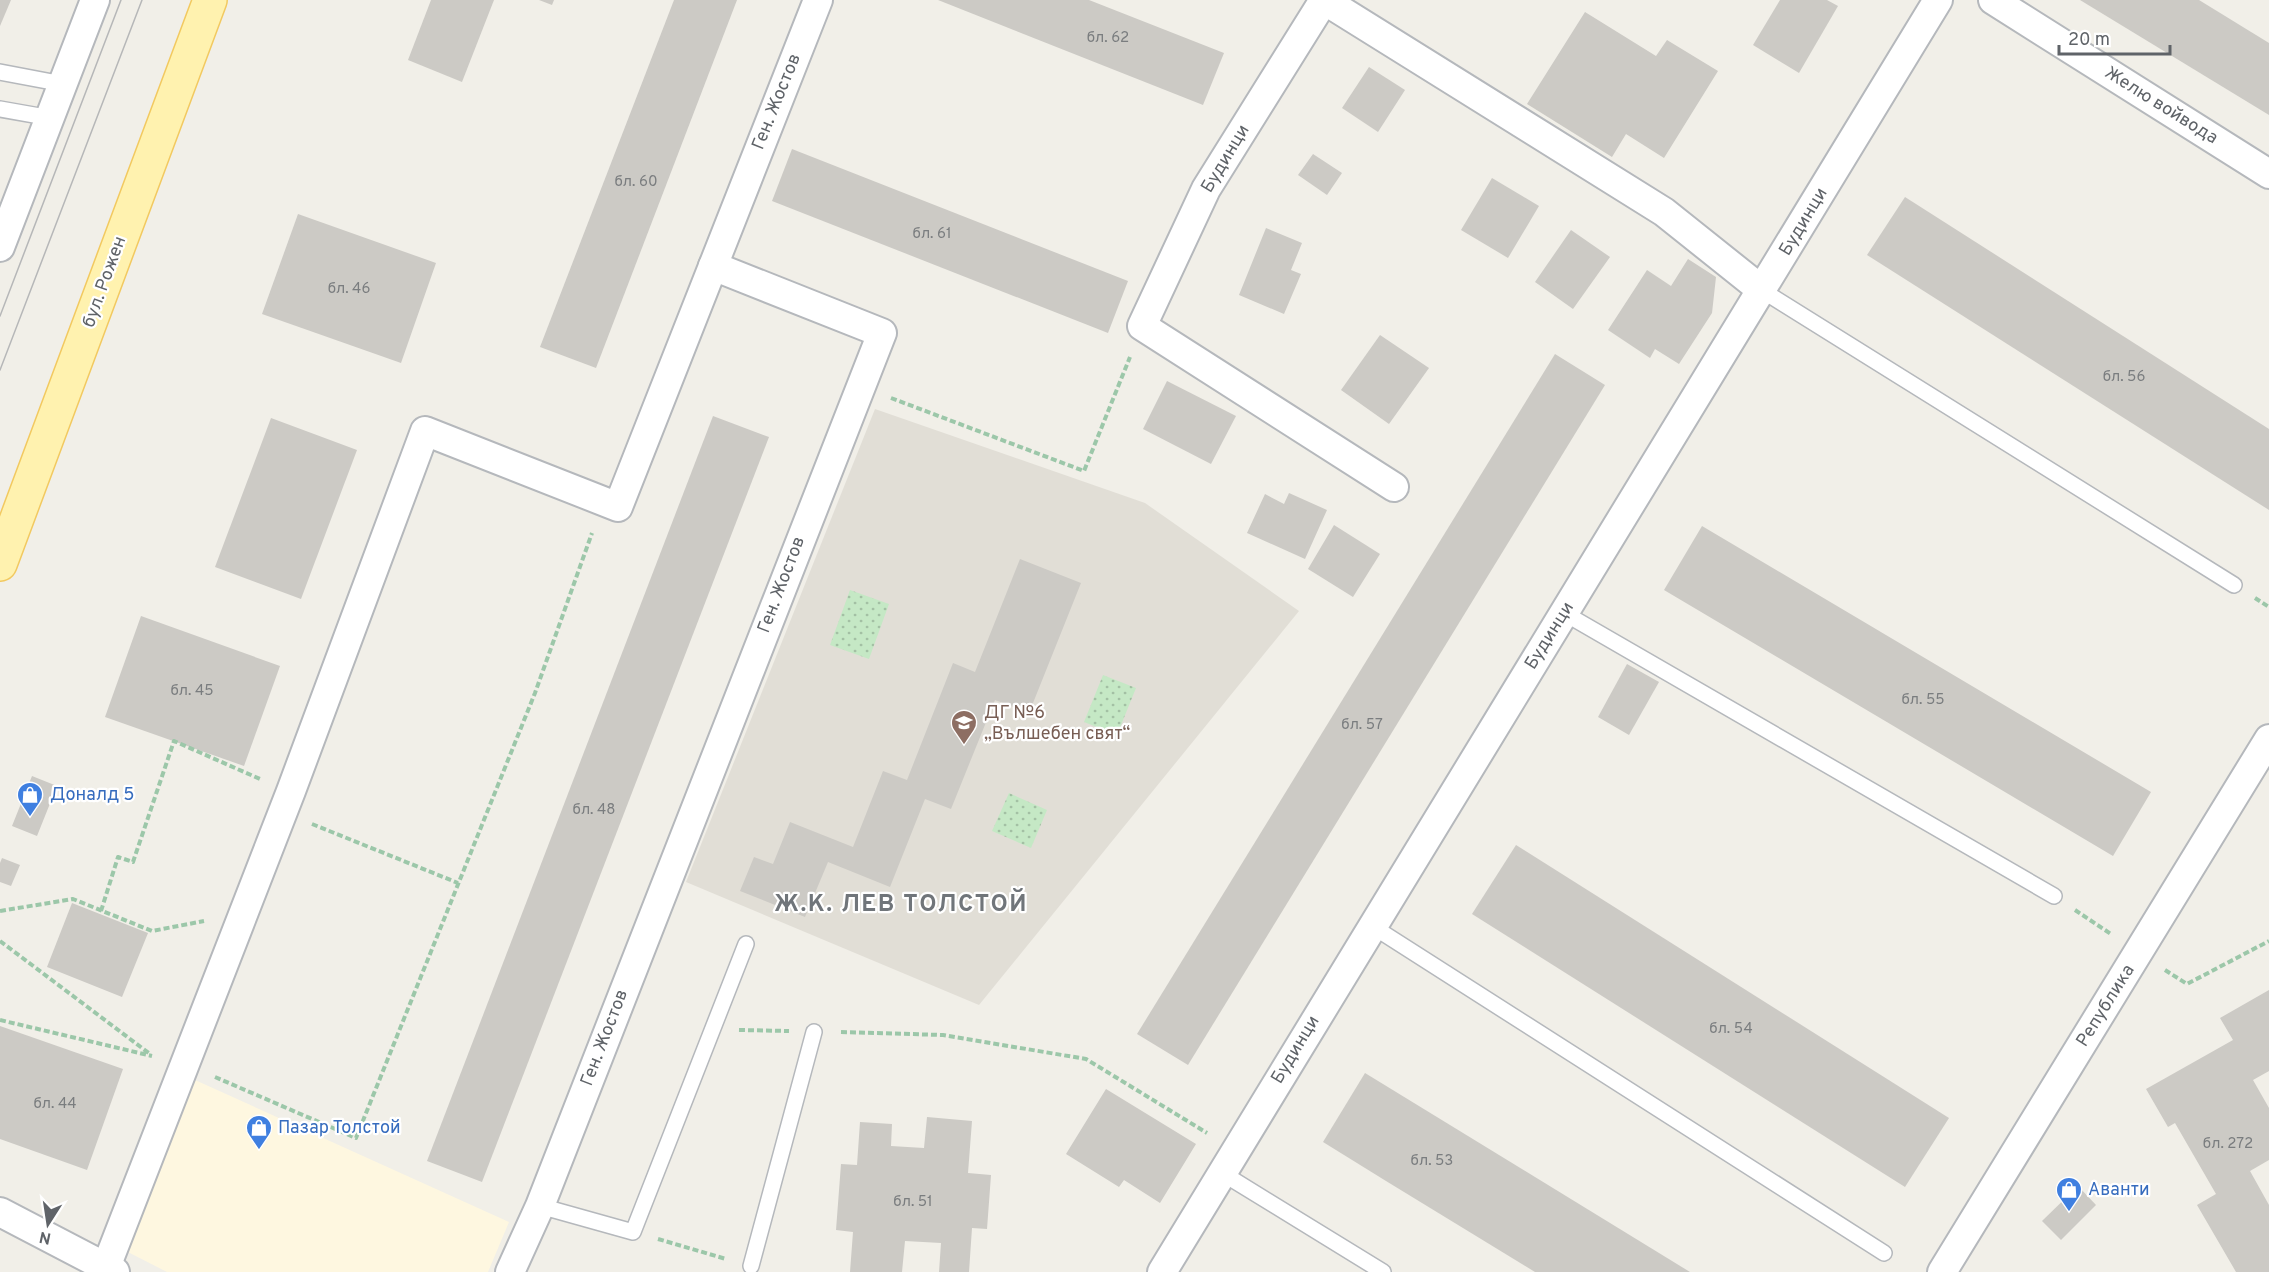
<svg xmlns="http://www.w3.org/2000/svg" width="2269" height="1272" font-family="Overpass,sans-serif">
<defs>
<pattern id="park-dots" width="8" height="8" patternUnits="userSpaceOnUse" patternTransform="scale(1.5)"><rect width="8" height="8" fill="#c5e8c5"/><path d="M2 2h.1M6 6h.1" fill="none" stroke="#a3c0a4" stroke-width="1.8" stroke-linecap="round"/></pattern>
</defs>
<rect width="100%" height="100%" fill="#f1efe8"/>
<path fill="#fef7e0" d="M195,1080L509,1222L488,1272H167L124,1250Z"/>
<path fill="#e1ded6" d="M875,409L1145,503L1299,611L979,1005L686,882Z"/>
<g fill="url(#park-dots)">
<path d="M850,590L889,604L869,659L830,645Z"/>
<path d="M1103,675L1136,688L1117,735L1084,722Z"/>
<path d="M1009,793L1047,810L1031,848L992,831Z"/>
</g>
<g fill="#cccac5">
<path d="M0,0H11L0,26Z"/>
<path d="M431,0H494L462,82L408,60Z"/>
<path d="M539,0H554L552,5Z"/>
<path d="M674,0H737L596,368L540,347Z"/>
<path d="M938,0H1089L1224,53L1203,105Z"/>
<path d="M1780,0H1827L1838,6L1799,73L1753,45Z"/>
<path d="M2080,0H2199L2269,43V115Z"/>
<path d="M1585,12L1656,56L1667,40L1718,71L1664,158L1626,134L1612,157L1527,104Z"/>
<path d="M1369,67L1405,90L1378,132L1342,108Z"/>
<path d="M792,149L1128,281L1108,333L772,201Z"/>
<path d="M1313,154L1342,173L1327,195L1298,175Z"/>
<path d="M1492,178L1539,206L1508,258L1461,230Z"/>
<path d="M1905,197L2269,429V510L1867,255Z"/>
<path d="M298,214L436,263L401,363L262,314Z"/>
<path d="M1266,228L1302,243L1291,270L1301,274L1284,314L1239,295Z"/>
<path d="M1571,230L1610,257L1573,309L1535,282Z"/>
<path d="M1688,259L1716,277L1712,313L1679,364L1655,349L1650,358L1608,330L1647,270L1671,286Z"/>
<path d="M1380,335L1429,368L1389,424L1341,390Z"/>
<path d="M1555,354L1605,385L1188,1065L1137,1034Z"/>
<path d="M1167,381L1236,416L1211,464L1143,429Z"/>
<path d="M713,416L769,437L482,1182L427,1161Z"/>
<path d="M271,418L357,450L301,599L215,567Z"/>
<path d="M1289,493L1327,510L1305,559L1247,533L1265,494L1284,504Z"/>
<path d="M1334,525L1380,554L1353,597L1308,569Z"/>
<path d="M1702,526L2151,792L2113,856L1664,590Z"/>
<path d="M1020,559L1081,583L1029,713L995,700L951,809L925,799L890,887L828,862L805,917L740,891L754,857L773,864L790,822L853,847L883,771L907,780L953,663L975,672Z"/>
<path d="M141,616L280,666L244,766L105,717Z"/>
<path d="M1627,664L1659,682L1629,735L1598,717Z"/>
<path d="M32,776L57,786L37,836L12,826Z"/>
<path d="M1516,845L1949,1118L1905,1187L1472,914Z"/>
<path d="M2,858L20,865L11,886L0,882V863Z"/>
<path d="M72,903L148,933L122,997L47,967Z"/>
<path d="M2269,990V1071L2253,1080L2269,1108V1160L2250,1171L2269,1205V1272H2236L2197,1205L2216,1194L2175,1123L2168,1127L2146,1089L2233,1040L2220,1018Z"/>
<path d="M0,1026L123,1069L87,1170L0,1139Z"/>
<path d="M1365,1073L1690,1272H1535L1386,1181L1323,1142Z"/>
<path d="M1106,1089L1196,1144L1160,1203L1124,1180L1119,1187L1066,1154Z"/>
<path d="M927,1117L972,1121L968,1173L991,1175L987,1229L972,1228L969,1272H939L941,1243L905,1241L902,1272H850L853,1232L836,1230L841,1164L857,1165L860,1122L892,1124L891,1146L924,1148Z"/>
<path d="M2078,1186L2096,1205L2061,1240L2042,1221Z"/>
</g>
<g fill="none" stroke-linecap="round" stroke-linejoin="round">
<defs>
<g id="service">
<path d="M0,72L63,84"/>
<path d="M0,109L51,118"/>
<path d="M1763,291L2234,585"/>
<path d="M1564,613L2054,896"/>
<path d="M1372,926L1884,1253"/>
<path d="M1222,1173L1383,1272"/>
<path d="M540,1206L633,1232L746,944"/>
<path d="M751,1266L814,1032"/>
</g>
<g id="minor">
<path d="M1324,0L1206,189L1142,326L1394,487"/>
<path d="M1324,0L1664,212L1763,291"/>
<path d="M1993,0L2269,174"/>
<path d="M0,247L95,0"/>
<path d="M0,1212L115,1272"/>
<path d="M106,1267L291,791L425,431L618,507L818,0"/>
<path d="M510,1272L540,1206L882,333L713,266"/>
<path d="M1162,1272C1419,847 1681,425 1938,0"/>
<path d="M1942,1272L2269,739"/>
</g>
<path id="primary" d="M0,564L210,0"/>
</defs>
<use href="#service" stroke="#b5b8bc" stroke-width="18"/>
<use href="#minor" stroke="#b5b8bc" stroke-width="32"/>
<use href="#primary" stroke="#f2c960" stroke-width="36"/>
<g stroke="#9cc7a9" stroke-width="4" stroke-dasharray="6 3" stroke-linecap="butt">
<path d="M891,398L1084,471L1130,357"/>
<path d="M2255,598L2269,607"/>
<path d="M312,824L458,883"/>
<path d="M2075,910L2111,934"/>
<path d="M0,911L73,899L152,931L204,921"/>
<path d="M101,911L118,857L133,862L174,741L260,779"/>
<path d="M0,941L150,1054"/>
<path d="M2165,970L2187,984L2269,941"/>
<path d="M0,1020L152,1056"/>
<path d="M739,1030L789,1031"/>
<path d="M841,1032L943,1035L1086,1059L1207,1133"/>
<path d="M215,1077L356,1138L535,693L592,533"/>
<path d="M658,1239L726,1259"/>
</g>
<use href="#service" stroke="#fff" stroke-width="15"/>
<use href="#minor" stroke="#fff" stroke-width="28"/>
<use href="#primary" stroke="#fff2af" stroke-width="33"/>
<g stroke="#b6b7b8" stroke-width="1.5">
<path d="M0,316L121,0"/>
<path d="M0,370L142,0"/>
</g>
</g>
<defs>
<symbol id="school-pin" viewBox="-11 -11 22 30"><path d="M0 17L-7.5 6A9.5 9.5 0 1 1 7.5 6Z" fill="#8d6e63" stroke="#fff"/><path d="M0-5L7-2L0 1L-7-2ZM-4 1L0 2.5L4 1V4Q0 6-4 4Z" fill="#fff"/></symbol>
<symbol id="shop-pin" viewBox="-11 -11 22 30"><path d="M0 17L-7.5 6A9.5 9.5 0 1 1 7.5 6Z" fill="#3f7fe0" stroke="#fff"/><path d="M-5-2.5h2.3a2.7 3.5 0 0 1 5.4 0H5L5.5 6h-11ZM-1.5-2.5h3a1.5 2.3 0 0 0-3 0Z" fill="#fff"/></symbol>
</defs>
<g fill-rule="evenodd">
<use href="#school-pin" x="949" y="708" width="30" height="40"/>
<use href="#shop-pin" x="15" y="780" width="30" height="40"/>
<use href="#shop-pin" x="244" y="1113" width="30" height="40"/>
<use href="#shop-pin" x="2054" y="1175" width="30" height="40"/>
</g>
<g text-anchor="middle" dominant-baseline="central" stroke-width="4.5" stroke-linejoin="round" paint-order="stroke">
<g font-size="15" fill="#7a7d7f">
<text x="1108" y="38">бл. 62</text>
<text x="636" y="182">бл. 60</text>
<text x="932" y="234">бл. 61</text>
<text x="349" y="289">бл. 46</text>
<text x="2124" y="377">бл. 56</text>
<text x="192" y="691">бл. 45</text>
<text x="1923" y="700">бл. 55</text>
<text x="1362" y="725">бл. 57</text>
<text x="594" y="810">бл. 48</text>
<text x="1731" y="1029">бл. 54</text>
<text x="55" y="1104">бл. 44</text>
<text x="2228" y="1144">бл. 272</text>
<text x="1432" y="1161">бл. 53</text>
<text x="913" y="1202">бл. 51</text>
</g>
<g font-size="18" fill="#5f6368" stroke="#fff">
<text transform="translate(777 102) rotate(-68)">Ген. Жостов</text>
<text transform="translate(2161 106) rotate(32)">Желю войвода</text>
<text transform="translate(1226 159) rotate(-59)">Будинци</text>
<text transform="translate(1804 222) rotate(-59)">Будинци</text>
<text transform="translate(105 282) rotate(-70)">бул. Рожен</text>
<text transform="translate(782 585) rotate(-69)">Ген. Жостов</text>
<text transform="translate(1550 636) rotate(-58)">Будинци</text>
<text transform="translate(2106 1006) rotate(-58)">Република</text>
<text transform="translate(605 1038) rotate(-69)">Ген. Жостов</text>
<text transform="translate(1296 1050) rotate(-59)">Будинци</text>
</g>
<g font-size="18" fill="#785e54" stroke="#fff" text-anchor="start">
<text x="984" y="713">ДГ №6<tspan x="984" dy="21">„Вълшебен свят“</tspan></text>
</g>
<g font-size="18" fill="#366cbe" stroke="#fff" text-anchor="start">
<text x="50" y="795">Доналд 5</text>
<text x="278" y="1128">Пазар Толстой</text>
<text x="2088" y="1190">Аванти</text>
</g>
<g font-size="24" font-weight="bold" letter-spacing="1.5" fill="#70757a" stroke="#fff">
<text x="901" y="905">Ж.К. ЛЕВ ТОЛСТОЙ</text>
</g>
</g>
<g transform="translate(48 1224) rotate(192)" stroke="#ffffff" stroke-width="4.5" paint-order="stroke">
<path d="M0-4.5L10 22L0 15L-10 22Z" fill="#5f6368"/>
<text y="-9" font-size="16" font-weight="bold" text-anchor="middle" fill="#5f6368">N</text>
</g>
<path d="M2059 45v9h111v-9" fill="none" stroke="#5f6368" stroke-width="3"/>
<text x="2068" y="45" font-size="18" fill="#5f6368" stroke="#ffffff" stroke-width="4.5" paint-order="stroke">20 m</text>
</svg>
